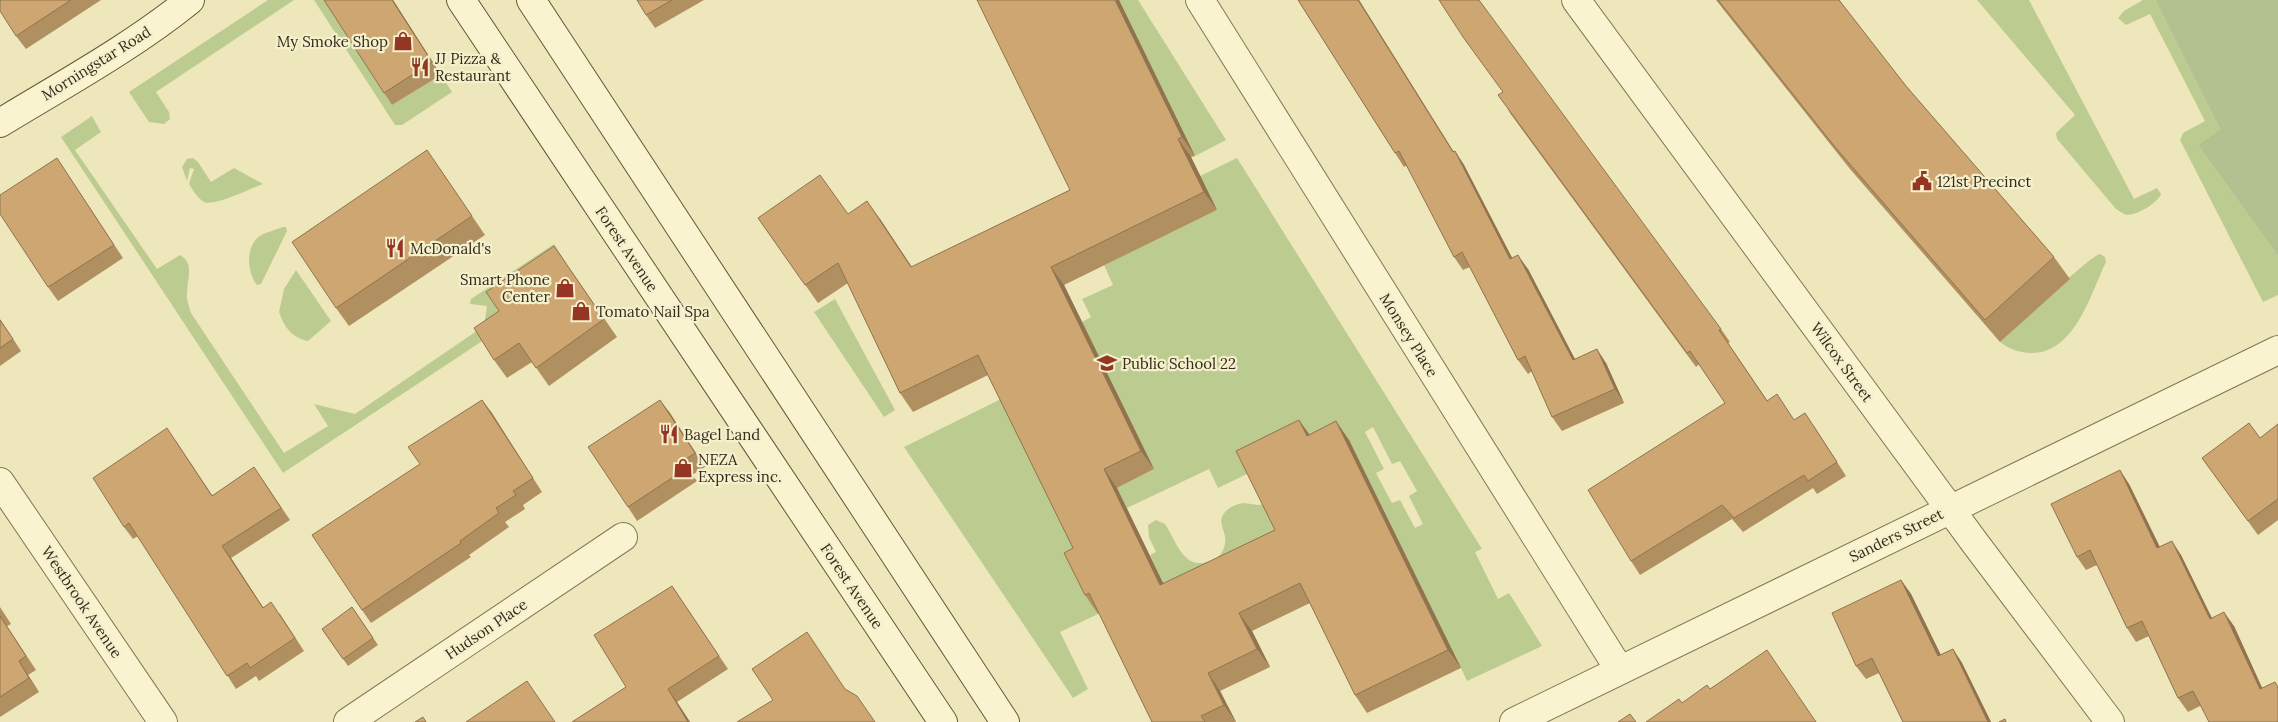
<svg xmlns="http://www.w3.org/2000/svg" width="2278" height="722" font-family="Lora,serif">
<rect width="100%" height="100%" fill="#eee7bc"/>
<g fill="#bccc91" fill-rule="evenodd">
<path d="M268,0H294L156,92L169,112L170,119L164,124L149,122L129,92Z"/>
<path d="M314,0H325L392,105L441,75L452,92L402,125H395Z"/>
<path d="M1119,0H1138L1226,140L1195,156Z"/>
<path d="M1977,0H2029L2134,199L2157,188L2161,194C2158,203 2137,215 2127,215C2123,214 2120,211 2116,209L2057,139L2056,133L2075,115Z"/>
<path d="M2143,0H2155L2220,129L2198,145L2278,256V295L2263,302L2180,140L2183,133L2205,121L2150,14L2126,25L2118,18L2124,11Z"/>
<path d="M92,116L101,132L75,150L157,269L180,255C195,264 187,278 187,293C186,300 189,306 191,313L284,453L328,426L314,404L355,414L484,326L487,306L470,304L471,299L554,244L567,264L499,311L508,324L283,473L61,137Z"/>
<path d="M193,158L198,162L211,182L234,168L263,184C252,188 214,207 204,202C197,198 193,190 189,184L194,169L190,168L187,181L182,167L187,159Z"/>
<path d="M1237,158L1482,549L1475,552L1498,599L1509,593L1542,646L1467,681L1461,668L1251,472L1218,488L1209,469L1127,508L1117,488L1154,469L1082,322L1091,317L1082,299L1113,285L1104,265L1217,210L1200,176ZM1373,427L1392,464L1400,461L1417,491L1409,496L1423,524L1415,528L1400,500L1392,503L1376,473L1384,469L1365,432Z"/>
<path d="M283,227H286L287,231L261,284L257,285C247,273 245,246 260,236C266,232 276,230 283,227Z"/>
<path d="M2100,254L2105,257L2106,262C2090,295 2075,355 2029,353C2018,352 2009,349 2000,342C2016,328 2089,256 2100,254Z"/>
<path d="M296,270L331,321L308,341C292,338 284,327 279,312L284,289Z"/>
<path d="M835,299L895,410L884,417L814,312Z"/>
<path d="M1003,398L1086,567L1077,572L1098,614L1060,632L1088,689L1073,698L904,447Z"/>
<path d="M1244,503L1258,505L1266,504L1288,548L1173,603L1150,555L1156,552L1149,537L1148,525L1156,520L1165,524C1177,542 1184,573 1212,560C1220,557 1224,551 1225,543C1227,534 1219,525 1222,517C1226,508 1235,504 1244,503Z"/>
</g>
<path fill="#b3c090" d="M2155,0H2278V256L2198,145L2220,129Z"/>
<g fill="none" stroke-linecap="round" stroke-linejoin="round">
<defs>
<g id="street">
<path d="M1200,0L1619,669"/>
<path d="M1576,0L1975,543L2110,722"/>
<path d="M0,482L163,722"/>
<path d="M348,722L623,537"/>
<path d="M1514,722L2278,350"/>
</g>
<g id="secondary">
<path d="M461,0L943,722"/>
<path d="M531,0L1005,722"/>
<path d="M0,123C64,84 132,47 190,0"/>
</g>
</defs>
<use href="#street" stroke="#857756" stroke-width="30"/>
<use href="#secondary" stroke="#675739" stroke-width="30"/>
<use href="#street" stroke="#f9f3cf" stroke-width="28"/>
<use href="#secondary" stroke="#f9f3cf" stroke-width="28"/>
</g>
<g fill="#b08f61">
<path d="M0,0H101L26,49L16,36Z"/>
<path d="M393,0L441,75L392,105L384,93Z"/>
<path d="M637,0H704L655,28L646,15Z"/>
<path d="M1119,0L1195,156L1191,157L1217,210L1064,285L1154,469L1117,488L1163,584L1275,530L1309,435L1349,440L1461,668L1367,713L1355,695L1310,603L1252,631L1270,667L1220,691L1236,722H1152L1099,613L1098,614L1085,595L1073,548L988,375L913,412L900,393L848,283L818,303L758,218L848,214L880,219L912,267L1070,190Z"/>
<path d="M1298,0H1359L1454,152L1455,151L1464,165L1512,258L1528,269L1575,359L1606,363L1624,403L1562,431L1552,417L1532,371L1528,374L1518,360L1470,267L1463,270L1454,257L1407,165L1404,167L1395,153Z"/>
<path d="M1716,0H1839L1906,86L2054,257L2070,279L2000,342L1850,169Z"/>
<path d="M1507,109L1721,329L1730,342L1728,343L1767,400L1794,420L1814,426L1846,476L1817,494L1813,488L1743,532L1732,519L1640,575L1631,561L1725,403L1699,364L1696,367Z"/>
<path d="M440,169L485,235L349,326L336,308Z"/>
<path d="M66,172L123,258L58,301L48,287Z"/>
<path d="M554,246L617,337L549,386L532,362L507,378L494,360L499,311Z"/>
<path d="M0,319L21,351L0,366Z"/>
<path d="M482,400L542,492L523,505L525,509L505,522L509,527L469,555L471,557L371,623L362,610Z"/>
<path d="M660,400L705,467L692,475L697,481L637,521L628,507Z"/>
<path d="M2278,424V520L2258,535L2202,458L2260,438Z"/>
<path d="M176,441L212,495L263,480L290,520L231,558L263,607L280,614L304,651L259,681L256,676L236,689L138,536L133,539L124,527Z"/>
<path d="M2129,484L2160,547L2181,555L2212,618L2234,626L2262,688L2278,685L2200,706L2188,712L2178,698L2149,636L2136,642L2127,628L2097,565L2086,570L2077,557Z"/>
<path d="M1901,580L1911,594L1941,655L1953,649L1962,663L1991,722H1903L1879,673L1866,679L1856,666Z"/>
<path d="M672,586L728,669L677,702L690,722H572L626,687Z"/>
<path d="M0,607L11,624L7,626L36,670L28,675L39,692L0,717Z"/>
<path d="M352,607L378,645L348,666L322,629Z"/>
</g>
<g fill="#90744f">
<path d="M392,0H393L441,75L432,62Z"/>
<path d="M1115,0H1119L1195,156L1182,137Z"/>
<path d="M1358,0H1359L1462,166L1453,152Z"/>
<path d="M1178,139L1191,157L1217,210L1204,192Z"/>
<path d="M1455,151L1464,165L1520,273L1510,259Z"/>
<path d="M867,201L880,219L924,286L911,267Z"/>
<path d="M1518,255L1528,269L1582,373L1573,360Z"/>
<path d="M1051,267L1064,285L1154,469L1141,451Z"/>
<path d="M1597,349L1606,363L1624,403L1615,389Z"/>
<path d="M482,400L492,413L542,492L533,478Z"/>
<path d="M660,400L670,413L705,467L695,453Z"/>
<path d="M1299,420L1312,438L1307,436Z"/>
<path d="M1336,421L1349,440L1461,668L1448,650Z"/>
<path d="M1104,469L1117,488L1173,603L1160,585Z"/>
<path d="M2120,470L2129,484L2167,562L2157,548Z"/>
<path d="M2172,541L2181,555L2219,633L2210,619Z"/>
<path d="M222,546L231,558L271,620L263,608Z"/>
<path d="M1901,580L1911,594L1948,670L1938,656Z"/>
<path d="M2224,612L2234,626L2269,703L2260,689Z"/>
<path d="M1239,613L1252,631L1270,667L1257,649Z"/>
<path d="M1953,649L1962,663L1991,722H1988Z"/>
<path d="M19,661L28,675L39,692L29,678Z"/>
<path d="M1208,673L1220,691L1236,722L1224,705Z"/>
<path d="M668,689L677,702L690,722H688Z"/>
</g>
<g fill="#cda671" stroke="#90744f">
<path d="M0,0H71L16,36L0,11Z"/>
<path d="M324,0H392L432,62L384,93Z"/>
<path d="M637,0H672L646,15Z"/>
<path d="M977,0H1115L1182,137L1178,139L1204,192L1051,267L1141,451L1104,469L1160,585L1275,530L1236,451L1299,420L1307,436L1336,421L1448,650L1355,695L1300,583L1239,613L1257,649L1208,673L1224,705L1201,716L1205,722H1152L1089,593L1085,595L1064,553L1073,548L978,355L900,393L838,263L805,285L758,218L820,175L848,214L867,201L911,267L1070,190Z"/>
<path d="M1298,0H1358L1453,152L1455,151L1510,259L1518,255L1573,360L1597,349L1615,389L1552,417L1525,356L1518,360L1462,252L1454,257L1399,151L1395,153Z"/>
<path d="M1439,0H1479L1721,329L1719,330L1767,401L1777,394L1794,420L1805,413L1837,462L1808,481L1804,475L1734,518L1722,505L1631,561L1588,490L1725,403L1690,351L1687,353L1498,95L1503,92L1463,37Z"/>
<path d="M1718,0H1839L1906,86L2054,257L1985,320L1835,147Z"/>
<path d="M427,150L472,216L336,308L292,242Z"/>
<path d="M57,158L114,245L48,287L0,214V195Z"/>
<path d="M554,246L604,319L536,368L519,343L494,360L474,328L499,311L486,292Z"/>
<path d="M0,320L13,339L0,348Z"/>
<path d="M482,400L533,478L513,491L516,495L496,508L499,513L460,541L461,543L362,610L312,535L420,464L408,447Z"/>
<path d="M660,400L695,453L683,461L687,468L628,507L588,447Z"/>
<path d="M2249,423L2260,438L2278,424V499L2248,521L2202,458Z"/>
<path d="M167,428L212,496L254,467L281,508L222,546L263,608L271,602L295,638L250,668L247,663L227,676L129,523L124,527L93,478Z"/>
<path d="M2120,470L2157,548L2172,541L2210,619L2224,612L2260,689L2275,682L2278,687V722H2209L2193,691L2178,698L2142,621L2127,628L2090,550L2077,557L2051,504Z"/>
<path d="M1901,580L1938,656L1953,649L1988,722H1903L1872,658L1856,666L1832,613Z"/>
<path d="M672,586L719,656L668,689L688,722H572L626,687L594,635Z"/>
<path d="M352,607L373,638L343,659L322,629Z"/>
<path d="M0,616L26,656L19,661L29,678L0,697Z"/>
<path d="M807,632L845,689L857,696L875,722H737L773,700L752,669Z"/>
<path d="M1767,650L1816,722H1646L1679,699L1682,703L1707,685L1710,689Z"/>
<path d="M527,681L555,722H466Z"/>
<path d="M1630,714L1636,722H1618Z"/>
<path d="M423,717L426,722H415Z"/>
<path d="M2005,719L2006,722H1999Z"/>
</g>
<defs>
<symbol id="shop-bare" viewBox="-9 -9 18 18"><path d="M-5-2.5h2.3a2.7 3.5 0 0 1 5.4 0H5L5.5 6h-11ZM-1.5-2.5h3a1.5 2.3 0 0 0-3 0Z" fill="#953625" stroke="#f5f0cc" stroke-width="2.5" paint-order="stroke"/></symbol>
<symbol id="restaurant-bare" viewBox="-9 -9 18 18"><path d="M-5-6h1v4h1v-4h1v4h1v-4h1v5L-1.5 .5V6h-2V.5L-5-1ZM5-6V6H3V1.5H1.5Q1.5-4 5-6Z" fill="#953625" stroke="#f5f0cc" stroke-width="2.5" paint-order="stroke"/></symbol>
<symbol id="civic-bare" viewBox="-9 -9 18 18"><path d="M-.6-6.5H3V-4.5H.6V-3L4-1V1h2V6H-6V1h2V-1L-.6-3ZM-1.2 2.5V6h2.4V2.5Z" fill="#953625" stroke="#f5f0cc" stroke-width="2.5" paint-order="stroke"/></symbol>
<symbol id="school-bare" viewBox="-9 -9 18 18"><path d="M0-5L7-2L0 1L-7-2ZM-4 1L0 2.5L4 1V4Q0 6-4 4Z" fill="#953625" stroke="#f5f0cc" stroke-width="2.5" paint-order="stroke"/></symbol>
</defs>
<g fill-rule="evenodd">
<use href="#shop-bare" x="389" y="27" width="28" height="28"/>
<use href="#restaurant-bare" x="406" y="53" width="28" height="28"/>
<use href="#civic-bare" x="1908" y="167" width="28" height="28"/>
<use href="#restaurant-bare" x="381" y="234" width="28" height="28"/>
<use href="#shop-bare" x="551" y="274" width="28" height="28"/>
<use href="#shop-bare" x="567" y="297" width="28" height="28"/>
<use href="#school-bare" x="1093" y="349" width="28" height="28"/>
<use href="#restaurant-bare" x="655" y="420" width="28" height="28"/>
<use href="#shop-bare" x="669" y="454" width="28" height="28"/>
</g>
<g text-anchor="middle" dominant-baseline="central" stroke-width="4.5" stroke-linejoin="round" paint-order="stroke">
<g font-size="15" fill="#342b1b" stroke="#f5f0cc" text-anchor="start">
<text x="388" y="41" text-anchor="end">My Smoke Shop</text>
<text x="435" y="58">JJ Pizza &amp;<tspan x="435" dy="17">Restaurant</tspan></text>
<text x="1937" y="181">121st Precinct</text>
<text x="410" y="248">McDonald's</text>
<text x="550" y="279" text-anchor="end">Smart Phone<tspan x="550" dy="17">Center</tspan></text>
<text x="596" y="311">Tomato Nail Spa</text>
<text x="1122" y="363">Public School 22</text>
<text x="684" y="434">Bagel Land</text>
<text x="698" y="459">NEZA<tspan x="698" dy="17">Express inc.</tspan></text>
</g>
<g font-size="15" fill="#342b1b" stroke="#f5f0cc">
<text transform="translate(96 63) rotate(-32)">Morningstar Road</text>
<text transform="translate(627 249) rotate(56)">Forest Avenue</text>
<text transform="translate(1409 335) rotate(58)">Monsey Place</text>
<text transform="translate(1842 362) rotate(54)">Wilcox Street</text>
<text transform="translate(1896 535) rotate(-26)">Sanders Street</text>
<text transform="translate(852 586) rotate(56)">Forest Avenue</text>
<text transform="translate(82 602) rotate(56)">Westbrook Avenue</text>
<text transform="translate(486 629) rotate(-34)">Hudson Place</text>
</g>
</g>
</svg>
